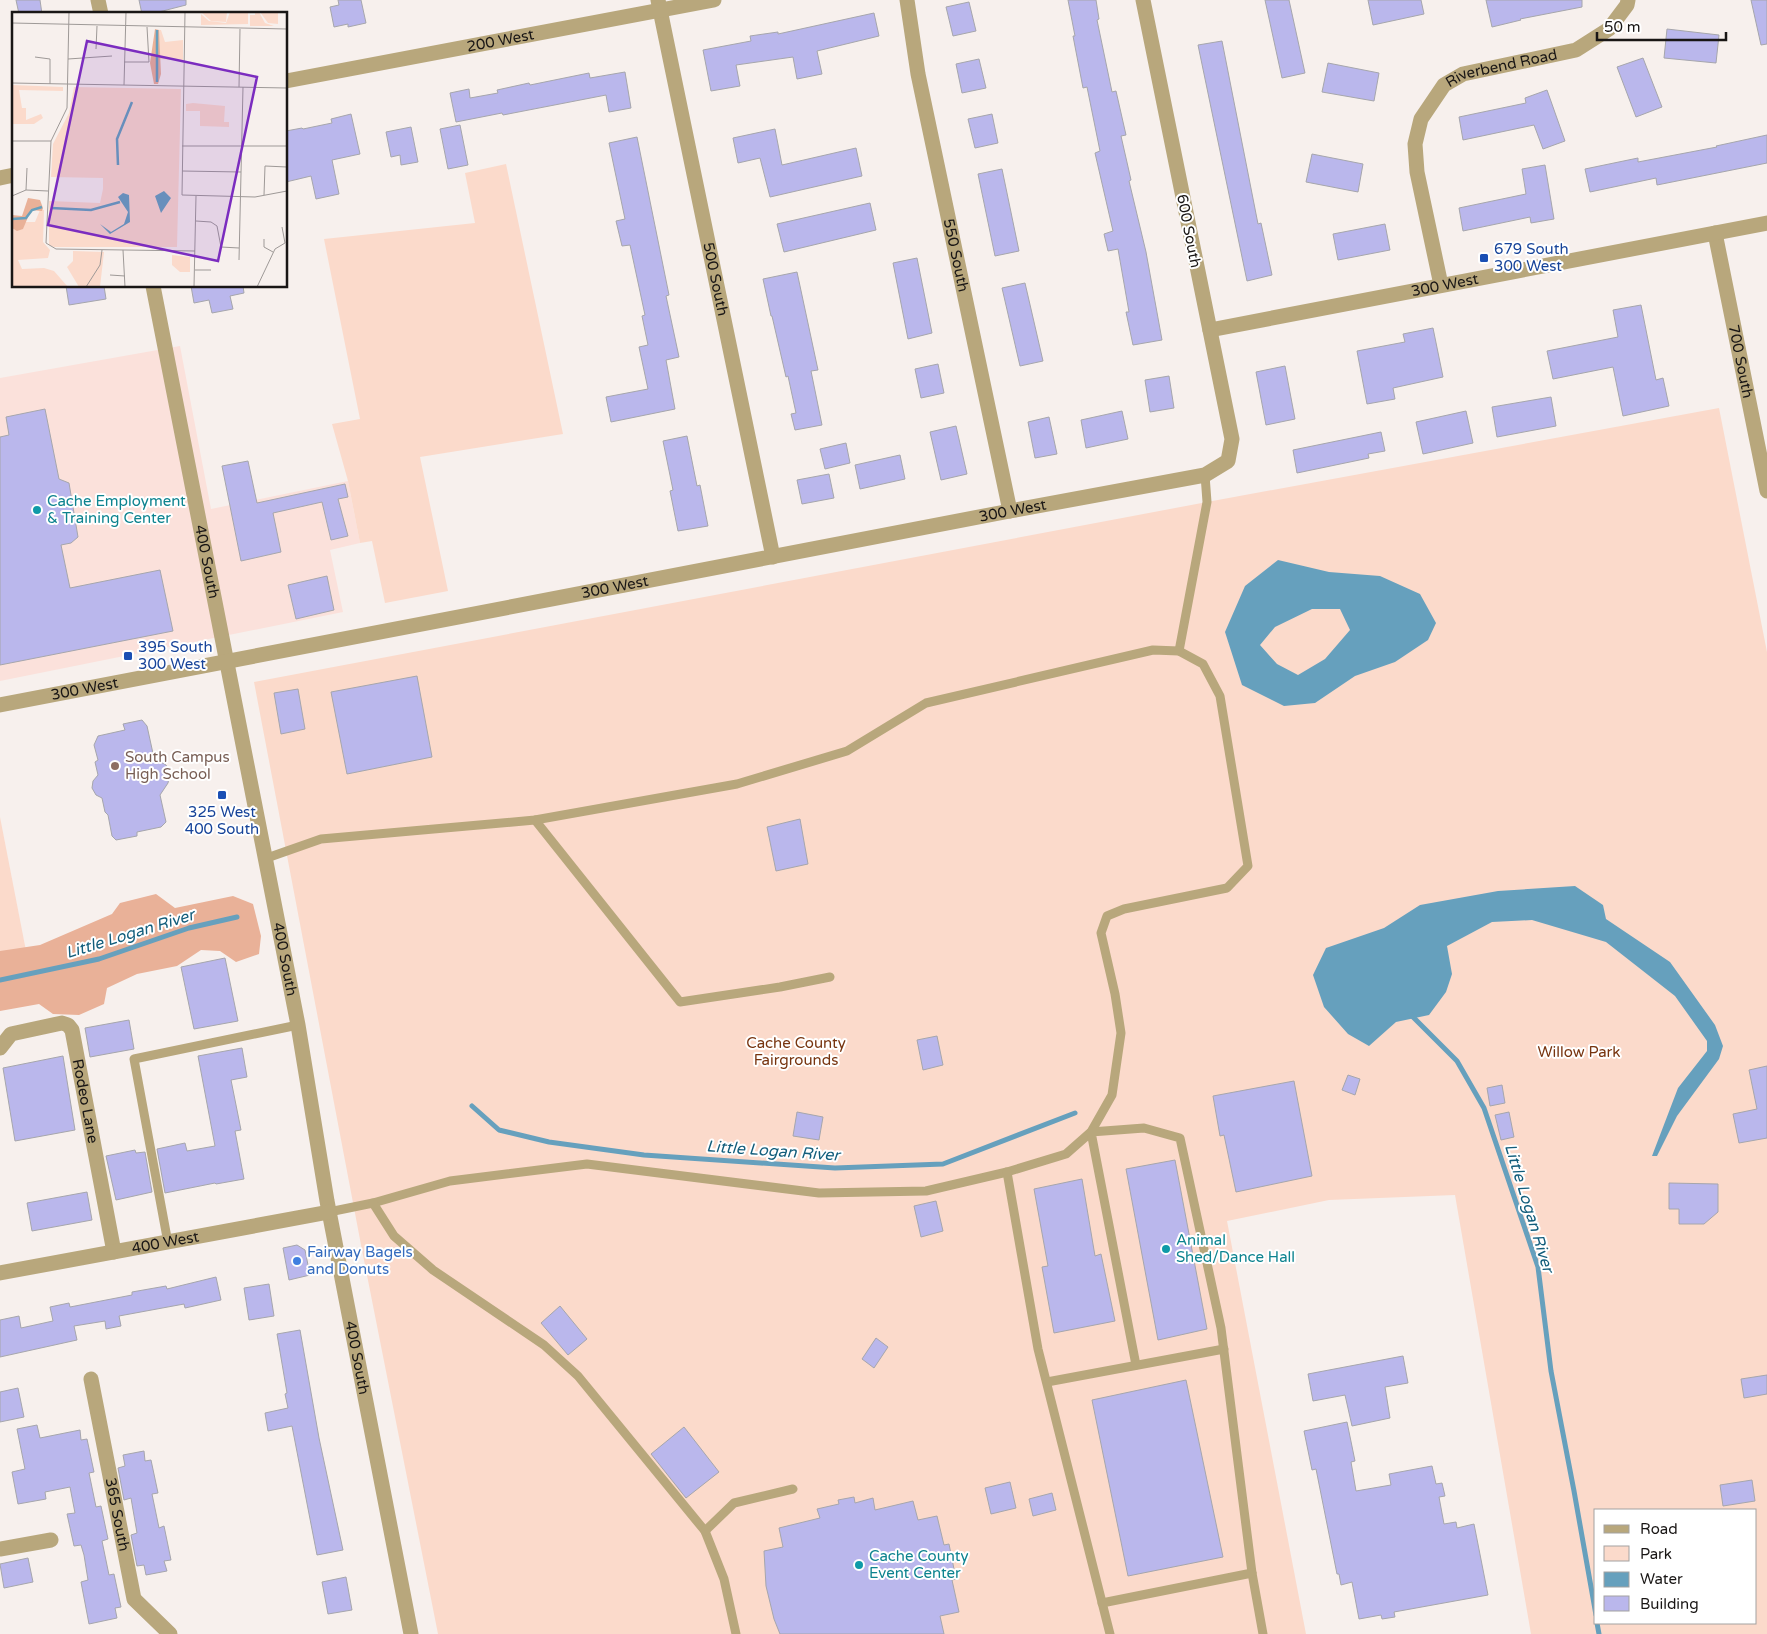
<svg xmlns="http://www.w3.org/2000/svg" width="1767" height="1634" font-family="'Varela Round',sans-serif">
<rect width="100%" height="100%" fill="#f7f0ed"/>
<path fill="#fbe1db" d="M180,346L211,509L348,481L360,543L330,550L343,612L0,681V378Z"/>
<g fill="#fbdacb" fill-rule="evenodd">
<path d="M506,164L563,434L420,457L448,591L385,603L372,541L360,543L348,481L332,424L360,419L324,239L475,223L465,173Z"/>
<path d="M1719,408L1767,652V1634H1531L1455,1195L1329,1200L1227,1221L1306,1634H438L362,1250L254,682L1207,502ZM1596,1510H1756V1623H1596Z"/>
<path d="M0,817L27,956L0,961Z"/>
</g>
<path fill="#e9b198" d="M156,894L175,908L233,896L253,904L261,936L259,954L236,962L220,951L201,950L177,966L137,974L107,988L104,1004L79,1015L53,1014L39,1004L0,1011V951L40,945L112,914L120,903Z"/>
<g fill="#66a0bd" fill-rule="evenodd">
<path d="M1278,560L1329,572L1380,576L1420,594L1436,623L1428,640L1395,662L1355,676L1315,703L1284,706L1242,685L1225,632L1245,586ZM1312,609H1340L1350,630L1325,659L1298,675L1277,664L1260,645L1275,627Z"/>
<path d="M1575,886L1603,905L1606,919L1670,962L1715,1025L1723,1046L1719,1059L1677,1116L1657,1156H1652L1678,1088L1707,1051V1041L1675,996L1606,942L1532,920L1492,922L1447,946L1452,974L1446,992L1429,1015L1396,1022L1369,1046L1348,1034L1324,1007L1313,975L1326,948L1384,928L1420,905L1498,891Z"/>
</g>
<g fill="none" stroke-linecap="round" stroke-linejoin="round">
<g stroke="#66a0bd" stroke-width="5">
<path d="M0,980L99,959L189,928L237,917"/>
<path d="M1410,1014L1457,1061L1484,1108L1538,1267L1551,1371L1574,1491L1596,1615"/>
<path d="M472,1106L499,1130L549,1142L644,1155L835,1168L943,1164L1075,1113"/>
<path d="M1597,1623L1599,1634"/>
</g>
</g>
<g fill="#bab7ec" stroke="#a6a6ac">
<path d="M16,0H40L42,14H19Z"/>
<path d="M139,0H186V5L151,14H142Z"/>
<path d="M338,0H361L366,23L348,27V24L334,27L330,7L339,5Z"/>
<path d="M1068,0H1096L1099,19L1097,20L1112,92L1116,91L1126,135L1121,136L1131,180L1129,181L1146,252L1162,340L1133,345L1126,312H1129L1118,249L1108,251L1104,234L1113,231L1095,153L1100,151L1087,87L1083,88L1073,36H1075Z"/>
<path d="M1265,0H1289L1305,73L1282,78Z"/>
<path d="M1368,0H1421L1424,14L1373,25Z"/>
<path d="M1486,0H1582V7L1520,19L1521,20L1492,27Z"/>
<path d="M1751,0H1767V44L1761,45Z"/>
<path d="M969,2L976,31L953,36L946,7Z"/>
<path d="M874,13L879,36L817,51L822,74L797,79L793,57L736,65L740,86L711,91L703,50L751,41L750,36L778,32V34Z"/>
<path d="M1667,29L1719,35L1716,63L1664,58Z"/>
<path d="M1222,41L1258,224L1261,223L1272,275L1247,281L1198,45Z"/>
<path d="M1643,58L1662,107L1636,117L1617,67Z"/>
<path d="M979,59L986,88L962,93L956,64Z"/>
<path d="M1328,63L1379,73L1374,101L1322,92Z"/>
<path d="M625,72L631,108L609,112L606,95L503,115L502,113L456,122L450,93L469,89L470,98L498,93L497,90L529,83L530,85L589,73L590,78Z"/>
<path d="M1547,90L1565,141L1543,149L1534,125L1463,140L1459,117L1526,103L1525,98Z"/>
<path d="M351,114L360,154L332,160L339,194L316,199L311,176L286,182V131L302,128L303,129L332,123L331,119Z"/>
<path d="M992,114L998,143L975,148L968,119Z"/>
<path d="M460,125L468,165L448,169L440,129Z"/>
<path d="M411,127L418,162L401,165L400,155L391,157L386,132Z"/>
<path d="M775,129L782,165L856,148L862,176L770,197L760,158L738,163L733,138Z"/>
<path d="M1767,135V163L1657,185L1656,178L1590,192L1585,169L1638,158V162L1717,147L1716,146Z"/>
<path d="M637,137L669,295L666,296L679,357L666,360L675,409L611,422L606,397L648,389L639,347L648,345L642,316L645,315L630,245L622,246L616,221L625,219L609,143Z"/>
<path d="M1312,154L1363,164L1358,192L1306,182Z"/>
<path d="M1545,165L1554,219L1531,223L1530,217L1463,231L1459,208L1526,194L1522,169Z"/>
<path d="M1002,169L1019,251L995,256L978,174Z"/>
<path d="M870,203L876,230L784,252L777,224Z"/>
<path d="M1385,224L1390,250L1338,260L1333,234Z"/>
<path d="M917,258L932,333L908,339L893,263Z"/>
<path d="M797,272L818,370L811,371L822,425L795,430L791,414L796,413L788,376L786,377L772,316H771L763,279Z"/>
<path d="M1025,283L1043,361L1020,366L1002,288Z"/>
<path d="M66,286H104L106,299L69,305Z"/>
<path d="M191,286H243L244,293L230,296L233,309L212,313L209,300L194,303Z"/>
<path d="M1641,305L1656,380L1663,378L1669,406L1623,416L1613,367L1553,379L1547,351L1618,337L1613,310Z"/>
<path d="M1433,328L1443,377L1393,388L1395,399L1367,404L1357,351L1405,342L1403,334Z"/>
<path d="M938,364L944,393L921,398L915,369Z"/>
<path d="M1285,366L1295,419L1266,425L1256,372Z"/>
<path d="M1169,376L1174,408L1150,412L1145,380Z"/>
<path d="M1551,397L1556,426L1497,437L1492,407Z"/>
<path d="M45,409L59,479L69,483L78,537L71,543L61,545L70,588L160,570L173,631L0,665V437L9,435L6,417Z"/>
<path d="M1122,411L1128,439L1086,448L1081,420Z"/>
<path d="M1466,411L1473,443L1423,454L1416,422Z"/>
<path d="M1049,417L1057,454L1035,458L1028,422Z"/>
<path d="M956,426L967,474L941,480L930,432Z"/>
<path d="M1381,432L1385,451L1368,454L1369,458L1297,473L1293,450Z"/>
<path d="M687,436L697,486L700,485L708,526L678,531L670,491L673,490L663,441Z"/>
<path d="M846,443L850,463L825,469L820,449Z"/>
<path d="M900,455L905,479L860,489L855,465Z"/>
<path d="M248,461L257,503L345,484L348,497L338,499L348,536L331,540L322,502L273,513L281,552L241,561L222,466Z"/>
<path d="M829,474L834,498L802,504L797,480Z"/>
<path d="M327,576L334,610L296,619L288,585Z"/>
<path d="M417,676L432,757L347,774L331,692Z"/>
<path d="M298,689L305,729L281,734L274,693Z"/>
<path d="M142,720L147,726L154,758L166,765L170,773L168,783L160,795L166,822L161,827L137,832V836L116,840L112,836L108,815L105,812L102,798L96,795L92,788L93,781L98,775L95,762L98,760L94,745L98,736L125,730L123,724Z"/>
<path d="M800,819L808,864L776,871L767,827Z"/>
<path d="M225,958L238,1021L194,1029L181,967Z"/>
<path d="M129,1020L134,1049L90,1057L85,1028Z"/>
<path d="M937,1036L943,1065L923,1070L917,1040Z"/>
<path d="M242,1048L247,1077L231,1080L241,1130L235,1131L244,1179L216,1184L215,1183L165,1193L157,1149L185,1143L187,1151L215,1146L198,1056Z"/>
<path d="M63,1056L75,1130L15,1141L3,1068Z"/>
<path d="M1767,1066V1138L1739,1143L1733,1114L1757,1109L1749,1070Z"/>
<path d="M1348,1075L1360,1079L1355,1095L1342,1090Z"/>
<path d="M1294,1081L1312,1176L1236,1192L1224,1135L1220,1136L1213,1096Z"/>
<path d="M1502,1085L1505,1103L1490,1106L1487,1088Z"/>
<path d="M797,1112L823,1117L819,1140L793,1136Z"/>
<path d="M1509,1112L1514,1137L1501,1140L1495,1115Z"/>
<path d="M135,1150L136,1153L145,1152L152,1192L116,1200L106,1156Z"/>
<path d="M1175,1160L1207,1329L1158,1340L1126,1169Z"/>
<path d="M1082,1179L1095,1256L1101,1254L1115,1321L1054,1333L1042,1267L1048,1266L1034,1189Z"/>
<path d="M1669,1183L1718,1184V1212L1704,1224H1679V1209H1669Z"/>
<path d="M87,1192L92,1220L32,1231L27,1203Z"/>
<path d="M936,1201L943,1231L921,1237L914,1206Z"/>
<path d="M297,1245L305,1250L310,1275L289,1280L283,1248Z"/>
<path d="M216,1277L221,1300L185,1308L184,1304L119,1316L121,1326L106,1329L105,1321L74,1326L77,1340L0,1357V1320L19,1316L21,1328L53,1321L50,1307L69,1303L70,1307L132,1295V1292L166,1286L167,1289Z"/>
<path d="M269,1284L274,1316L249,1320L244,1288Z"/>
<path d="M560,1306L587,1339L568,1355L541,1323Z"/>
<path d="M300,1330L319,1438L343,1550L317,1555L292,1426L268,1431L265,1413L288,1408L285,1394L287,1393L277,1334Z"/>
<path d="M876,1338L888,1347L874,1368L862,1359Z"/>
<path d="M1403,1356L1408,1383L1385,1387L1390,1418L1352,1426L1345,1395L1313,1401L1308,1374Z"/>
<path d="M1767,1375V1394L1744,1398L1741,1379Z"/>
<path d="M1186,1380L1223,1557L1128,1576L1092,1400Z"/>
<path d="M18,1388L24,1417L0,1422V1392Z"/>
<path d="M1347,1422L1355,1461L1351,1462L1356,1491L1391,1485L1389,1474L1432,1466L1436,1484L1442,1483L1445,1496L1439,1497L1444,1524L1456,1522L1457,1528L1474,1524L1488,1595L1394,1612L1395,1617L1382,1619L1381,1615L1359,1619L1352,1582L1341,1585L1339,1574H1337L1316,1469L1312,1470L1304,1431Z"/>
<path d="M37,1425L40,1438L80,1430L81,1440L87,1439L94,1472L89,1473L96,1507L101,1506L108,1539L102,1541L109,1575L114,1574L121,1607L115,1608L117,1618L89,1624L81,1582L88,1580L84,1555L81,1545L74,1546L67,1514L75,1513L70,1487L45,1492L46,1499L18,1504L12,1472L25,1469L17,1429Z"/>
<path d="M684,1427L719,1472L686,1498L651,1454Z"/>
<path d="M144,1451L145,1461L151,1460L158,1493L152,1494L159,1528L164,1526L171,1560L164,1561L167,1571L146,1575L144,1565L137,1566L131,1535L137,1533L131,1498L124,1500L118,1468L125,1466L123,1455Z"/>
<path d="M1752,1480L1755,1501L1723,1506L1720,1485Z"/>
<path d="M1010,1482L1016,1508L991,1514L985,1488Z"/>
<path d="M1052,1493L1056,1510L1033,1516L1029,1499Z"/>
<path d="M854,1497L855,1503L873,1498L875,1510L913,1501L918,1520L937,1516L944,1545L949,1544L956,1579L952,1580L959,1612L940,1616L944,1634H780L774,1619L766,1586L764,1551L783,1547L779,1528L820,1518L817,1509L839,1504L838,1500Z"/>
<path d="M28,1558L33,1582L4,1588L0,1564Z"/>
<path d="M346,1577L352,1610L328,1614L322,1582Z"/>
</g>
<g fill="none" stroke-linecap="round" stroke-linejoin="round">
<g stroke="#b8a77c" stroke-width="9">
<path d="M1179,651L1207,502L1205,475"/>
<path d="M535,820L680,1002L780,987L830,977"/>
<path d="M264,859L321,839L535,820L737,784L847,751L926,703L1153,650L1179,651L1203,664L1220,696L1248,866L1227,888L1124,909L1107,916L1101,933L1115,994L1121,1033L1112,1095L1091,1132L1066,1154L1007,1172L926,1191L819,1193L587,1164L450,1181L373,1203L329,1212"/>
<path d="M1007,1172L1038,1349L1110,1634"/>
<path d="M373,1203L394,1236L433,1270L544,1345L578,1376L705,1531L724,1579L736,1634"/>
<path d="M168,1243L134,1059L298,1025"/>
<path d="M1136,1365L1091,1132L1144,1128L1180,1138L1221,1328L1252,1573L1263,1634"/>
<path d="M1047,1382L1224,1349"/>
<path d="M705,1531L734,1503L793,1489"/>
<path d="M1102,1603L1252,1573"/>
</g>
<g stroke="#b8a77c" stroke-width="15">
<path d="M98,0L101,14"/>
<path id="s1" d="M658,0L773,557"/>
<path id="s2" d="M907,0L918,74L1010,511"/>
<path id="s3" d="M286,81L714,0"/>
<path d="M0,178L14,175"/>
<path id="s4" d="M1715,233L1767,491"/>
<path id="s5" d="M1441,285L1417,172L1415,144L1421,119L1444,85L1463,74L1576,50L1609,29L1627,5L1628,0"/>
<path id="s6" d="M153,286L298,1025L327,1201L411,1634"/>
<path id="s7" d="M1210,330L1767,223"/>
<path id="s8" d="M0,705L1010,511L1205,475L1228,461L1232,439L1143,0"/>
<path id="s9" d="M0,1048L11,1034L62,1023L68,1025L72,1030L114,1252"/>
<path id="s10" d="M0,1273L329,1212"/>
<path id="s11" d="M91,1379L134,1599L170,1634"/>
<path d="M0,1549L51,1540"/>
</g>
</g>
<g fill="#1a4fb4" stroke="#fff" stroke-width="2">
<rect x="1479" y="253" width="10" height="10" rx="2.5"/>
<rect x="123" y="651" width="10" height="10" rx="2.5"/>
<rect x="217" y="790" width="10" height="10" rx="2.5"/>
</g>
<g fill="#0f9aa8" stroke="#fff" stroke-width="2">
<circle cx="37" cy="510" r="5"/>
<circle cx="1166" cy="1249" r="5"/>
<circle cx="859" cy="1565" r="5"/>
</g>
<circle fill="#8d6e63" stroke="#fff" stroke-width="2" cx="115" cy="766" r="5"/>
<circle fill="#3f7fe0" stroke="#fff" stroke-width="2" cx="297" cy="1261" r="5"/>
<g text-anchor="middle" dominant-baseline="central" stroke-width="4" stroke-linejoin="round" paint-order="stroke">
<g font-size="15" fill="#191615" stroke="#fff">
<text stroke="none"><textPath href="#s3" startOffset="218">200 West</textPath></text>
<text stroke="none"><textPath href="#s5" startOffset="271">Riverbend Road</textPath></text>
<text transform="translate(1189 231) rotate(79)">600 South</text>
<text stroke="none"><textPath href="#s2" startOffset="260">550 South</textPath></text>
<text stroke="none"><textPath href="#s1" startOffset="285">500 South</textPath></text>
<text stroke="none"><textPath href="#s7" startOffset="239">300 West</textPath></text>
<text stroke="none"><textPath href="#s4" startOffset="131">700 South</textPath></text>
<text stroke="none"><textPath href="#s8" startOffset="1031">300 West</textPath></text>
<text stroke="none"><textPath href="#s6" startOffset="281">400 South</textPath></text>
<text stroke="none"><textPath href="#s8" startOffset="626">300 West</textPath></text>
<text stroke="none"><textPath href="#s8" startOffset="86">300 West</textPath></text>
<text stroke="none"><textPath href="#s6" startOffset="686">400 South</textPath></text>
<text stroke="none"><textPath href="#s9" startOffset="155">Rodeo Lane</textPath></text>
<text stroke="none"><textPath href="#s10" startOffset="168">400 West</textPath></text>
<text stroke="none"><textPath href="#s6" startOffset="1091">400 South</textPath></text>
<text stroke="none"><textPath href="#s11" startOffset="138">365 South</textPath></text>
</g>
<g font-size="15" fill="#164399" stroke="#fff" text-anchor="start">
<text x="1494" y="249">679 South<tspan x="1494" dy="17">300 West</tspan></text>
<text x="138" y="647">395 South<tspan x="138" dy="17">300 West</tspan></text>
<text x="222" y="812" text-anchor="middle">325 West<tspan x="222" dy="17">400 South</tspan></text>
</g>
<g font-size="15" fill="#0d838f" stroke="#fff" text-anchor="start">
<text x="47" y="501">Cache Employment<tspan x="47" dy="17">&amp; Training Center</tspan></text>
<text x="1176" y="1240">Animal<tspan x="1176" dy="17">Shed/Dance Hall</tspan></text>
<text x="869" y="1556">Cache County<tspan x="869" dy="17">Event Center</tspan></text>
</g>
<g font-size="15" fill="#785e54" stroke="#fff" text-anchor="start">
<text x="125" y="757">South Campus<tspan x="125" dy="17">High School</tspan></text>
</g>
<g font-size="15" fill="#77340f" stroke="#fff">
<text x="796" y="1043">Cache County<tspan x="796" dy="17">Fairgrounds</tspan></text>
<text x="1579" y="1052">Willow Park</text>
</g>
<g font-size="15" fill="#366cbe" stroke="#fff" text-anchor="start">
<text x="307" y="1252">Fairway Bagels<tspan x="307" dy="17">and Donuts</tspan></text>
</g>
<g font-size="16" font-style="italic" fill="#125d7b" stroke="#fff">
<text transform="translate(130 934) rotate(-17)">Little Logan River</text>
<text transform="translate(773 1151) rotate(4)">Little Logan River</text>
<text transform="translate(1529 1208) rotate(73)">Little Logan River</text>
</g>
</g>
<g transform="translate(12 12)">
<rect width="275" height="275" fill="#f7f0ed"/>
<path d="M189,0H215L214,10L199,9ZM218,0H236V12L189,13V2L197,9L214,11ZM243,0H247L253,11L262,14H238V3H243ZM248,0H266V12L256,11ZM146,18H149L153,30L171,28V48L145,47ZM0,73L51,75V79L7,78L10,96H14V108L29,102L31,106L22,112H0ZM62,75L169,77L165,235H42L37,233V189L88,191L91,177V166L39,165L41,132L57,101ZM181,91L213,94L212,110H217V115L188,114V99H174V92ZM28,198H32L31,230L38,238L36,246L6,248L10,257L32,256L42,259L56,275H0V210H23ZM61,239L92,240L88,275H67L55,255L61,249ZM160,243L178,245V260H168L160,253Z" fill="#fbdacb"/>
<path d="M143,17L147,18L149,62L146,72H142L138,51ZM16,186L28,188L31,196L30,199L19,198L11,217L5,219L0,216V203L10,204Z" fill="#e9b198"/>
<path d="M152,179L159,186L149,201L143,184ZM111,181L117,183L118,210L98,222L88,212L99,220L112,212L116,200L106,185Z" fill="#66a0bd"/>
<path fill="none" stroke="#66a0bd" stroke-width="2.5" d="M145,70V18M106,153L105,127L120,90M39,196L79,198L108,190M0,207L14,206L20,198L30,195"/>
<path fill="none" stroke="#9e9997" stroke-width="1" d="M57,0L55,96L39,129L34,231L44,237L183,239M173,0L170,183L243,185L275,179M0,11L275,17M84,37L85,14M23,45L38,47V72M56,47L100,44M112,50H137L135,15M0,71L275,76M112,73L114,0M227,75L228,17M0,129H39M170,134H275M170,159L229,160M14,178L15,156M252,183L253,154L275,155M0,184L14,178L36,179M184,209L199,210L205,214L209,235L227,236M252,227V235L261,240M111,238L113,275M227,248L231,75M183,258H199M98,263L113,264M74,275L88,253L90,238M182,275L184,184M245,275L263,237L273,231L270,215"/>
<path fill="#7b2cbf" fill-opacity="0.15" stroke="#7b2cbf" stroke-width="2.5" d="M75,29L245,65L206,249L36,213Z"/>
<rect width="275" height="275" fill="none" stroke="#191615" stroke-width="2.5"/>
</g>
<rect x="1594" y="1509" width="162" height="115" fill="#ffffff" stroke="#a3a2a1"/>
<rect x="1604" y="1525" width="25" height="8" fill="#b8a77c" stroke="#a3a2a1"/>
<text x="1640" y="1534" font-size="15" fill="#191615">Road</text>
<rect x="1604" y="1546" width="25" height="15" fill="#fbdacb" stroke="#a3a2a1"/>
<text x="1640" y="1559" font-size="15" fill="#191615">Park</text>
<rect x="1604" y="1572" width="25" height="15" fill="#66a0bd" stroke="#a3a2a1"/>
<text x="1640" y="1584" font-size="15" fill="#191615">Water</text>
<rect x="1604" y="1596" width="25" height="15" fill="#bab7ec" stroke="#a3a2a1"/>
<text x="1640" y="1609" font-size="15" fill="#191615">Building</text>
<path d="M1597 32v8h129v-8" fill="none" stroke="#191615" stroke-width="2.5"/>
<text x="1604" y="32" font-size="15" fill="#191615" stroke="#ffffff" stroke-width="4" paint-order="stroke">50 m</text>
</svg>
